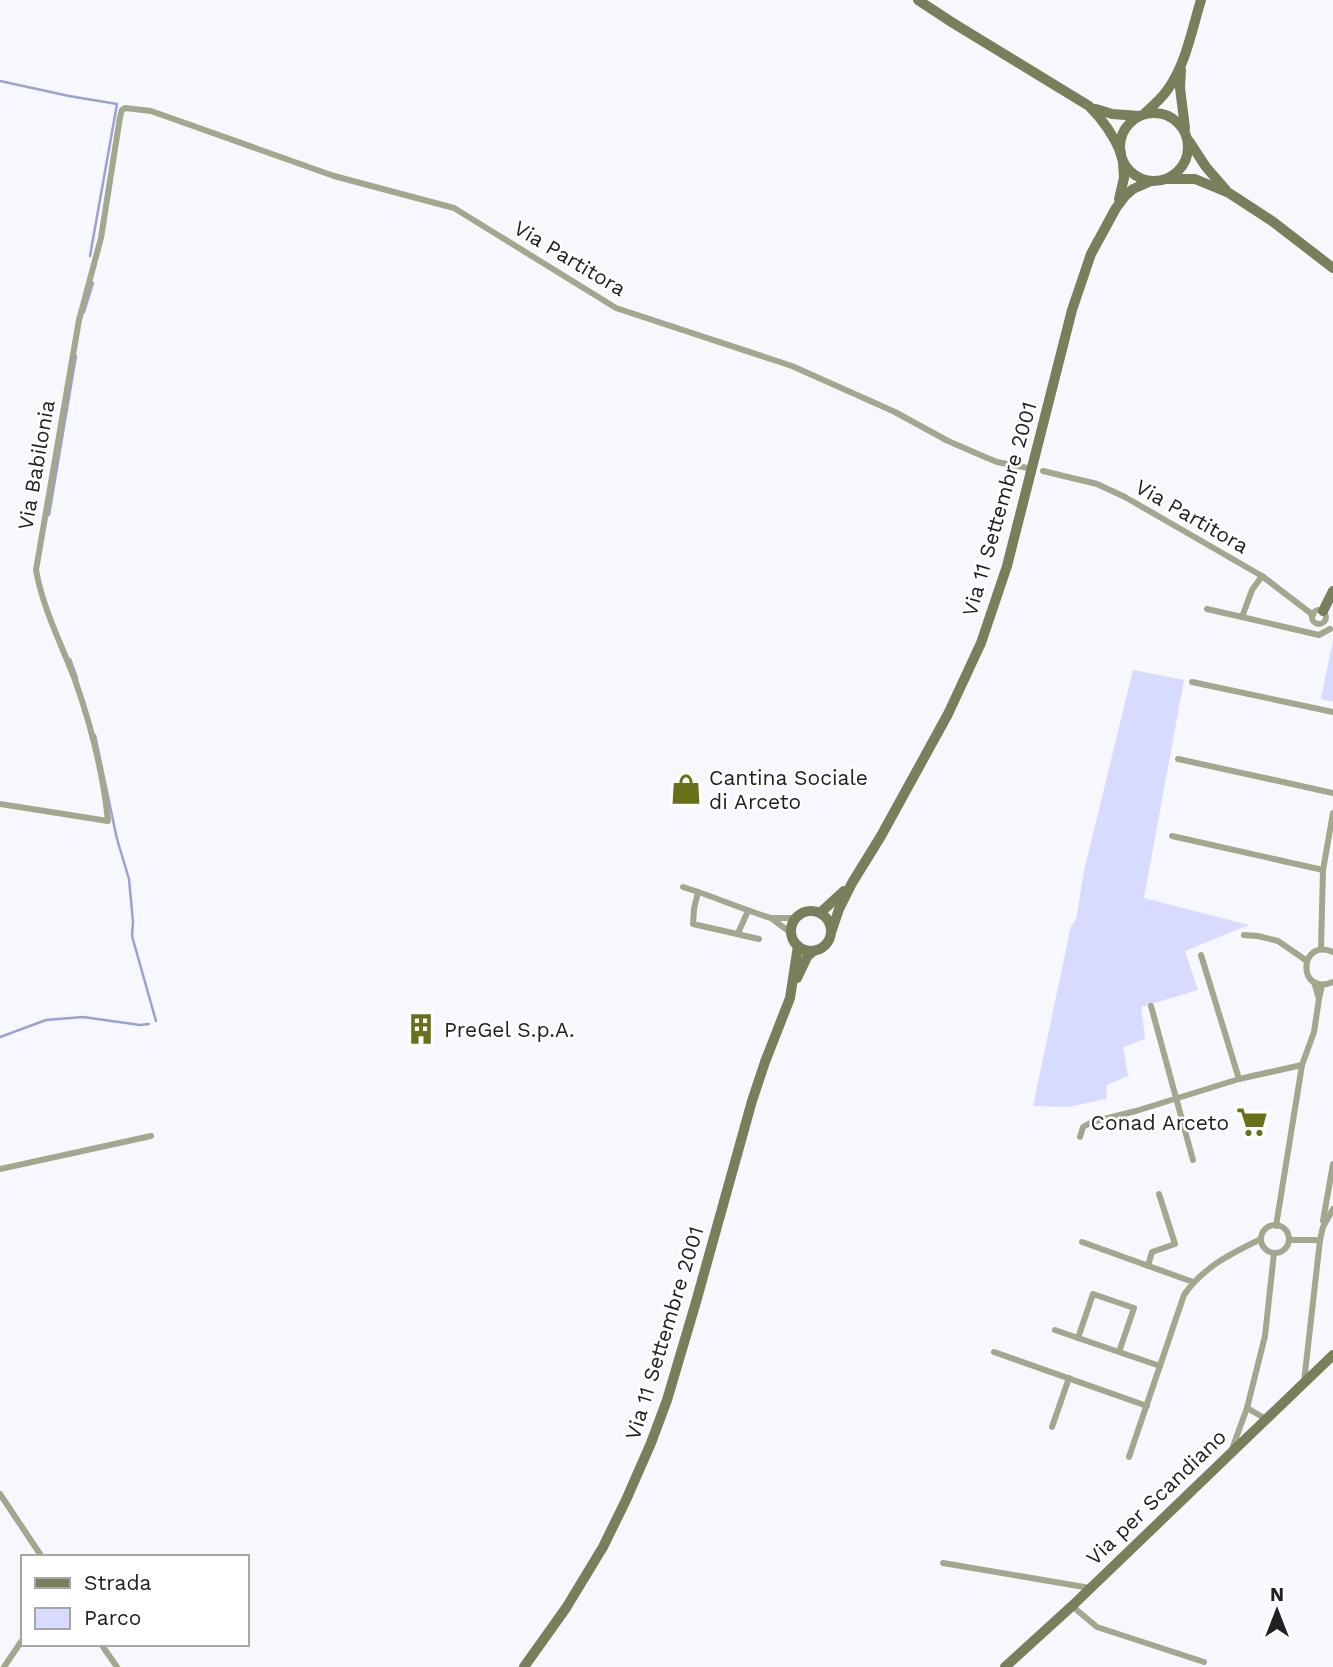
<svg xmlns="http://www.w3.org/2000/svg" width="1333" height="1667" font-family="'Work Sans',sans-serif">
<rect width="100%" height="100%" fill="#f7f8fd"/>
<g fill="#d6dbff">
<path d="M1333,640V702L1321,699Z"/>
<path d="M1133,670L1184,680L1144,898L1249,925L1185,951L1198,990L1141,1007L1145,1039L1123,1047L1128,1076L1107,1085L1106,1099L1068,1107L1033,1106L1071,926L1076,920L1084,871Z"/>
</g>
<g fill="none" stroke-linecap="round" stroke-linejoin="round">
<g stroke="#9ba0d5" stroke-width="2.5">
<path d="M0,81L69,96L117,104L90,256"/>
<path d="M84,312L93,283"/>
<path d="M49,515L76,356"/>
<path d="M70,659L77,678"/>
<path d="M95,735L117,839L129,879L133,922L132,936L156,1021"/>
<path d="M0,1037L46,1020L83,1017L140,1025L149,1024"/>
</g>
<g stroke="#a2a78e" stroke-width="6">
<path d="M1043,471L1097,484L1125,497L1262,576L1313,615"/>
<path d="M1207,609L1242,617L1252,590L1262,576"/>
<circle cx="1319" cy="617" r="7"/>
<path d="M1242,617L1319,635L1330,629"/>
<path d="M1192,682L1333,712"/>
<path d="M1178,759L1333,793"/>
<path d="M0,804L108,821C103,773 91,725 75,680C61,643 43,609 36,570L79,320L101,238L120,117L122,110L125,108L151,111L334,176L454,208L616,308L792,366L895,412L948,441L985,457L997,462L1033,469"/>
<path d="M1172,836L1323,870"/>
<path d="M683,887C713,896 741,909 771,918"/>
<path d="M698,892L694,909L693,924L759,939"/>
<path d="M738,933L748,911"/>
<path d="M791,933L771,918H796"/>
<path d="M1244,935L1258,936L1278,941L1307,961"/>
<path d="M1321,949L1323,870L1333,813"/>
<path d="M1333,952C1298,937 1297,997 1333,982"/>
<path d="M1201,955L1239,1079"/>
<path d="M1314,982L1319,999L1322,985"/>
<path d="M1151,1006L1193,1160"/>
<path d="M1080,1137L1083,1127L1092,1122L1136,1111L1239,1079L1302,1065"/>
<path d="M0,1169L151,1136"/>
<path d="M1323,1221L1333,1164"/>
<circle cx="1275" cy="1239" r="14"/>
<path d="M1276,1226L1302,1065L1314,1032L1319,999"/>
<path d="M1289,1240H1320"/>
<path d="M1082,1242L1193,1282"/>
<path d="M1148,1266L1152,1252L1175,1244L1159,1194"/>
<path d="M1055,1330L1078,1338"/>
<path d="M994,1352L1147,1406"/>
<path d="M1119,1352L1134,1308L1093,1294L1078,1338L1160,1366"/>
<path d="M1304,1382L1320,1240L1323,1227L1333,1209"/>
<path d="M1247,1408L1266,1419"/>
<path d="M1052,1427L1069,1378"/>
<path d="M1232,1449L1247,1408L1265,1336L1274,1253"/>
<path d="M1129,1457L1184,1295C1203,1267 1232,1253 1261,1239"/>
<path d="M0,1494L42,1557"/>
<path d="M943,1563L1090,1588"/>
<path d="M1072,1606L1097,1627L1204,1662"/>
<path d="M101,1644L117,1667"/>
<path d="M4,1667L23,1639"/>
</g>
<g stroke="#797f5b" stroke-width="10">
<path d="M918,0L953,23L1089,106C1104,121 1113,134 1121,153"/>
<path d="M1181,70L1180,88L1185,128"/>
<path d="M1096,109L1112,114L1139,116"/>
<path d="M1145,113C1153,106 1162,98 1168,89C1186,64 1192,29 1201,0"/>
<circle cx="1154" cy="147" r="34"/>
<path d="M1189,141L1206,167L1226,190"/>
<path d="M1166,179H1195L1229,193L1272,221L1333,268"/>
<path d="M1119,199L1124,178L1123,162"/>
<path d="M1323,611L1333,591"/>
<circle cx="811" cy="931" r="20"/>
<path d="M820,913L844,891"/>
<path d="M832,930L839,909L852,883L881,836L948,714L981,643L1007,566L1072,310L1091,254L1116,208L1125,196L1133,189L1151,181"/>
<path d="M797,978L807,957L813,951"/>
<path d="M524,1667L566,1608L603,1547L626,1500L651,1443L667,1400L696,1302L752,1101L765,1062L790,998L798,946"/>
<path d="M1005,1667L1072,1606L1333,1355"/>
</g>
</g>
<defs>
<symbol id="shop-bare" viewBox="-9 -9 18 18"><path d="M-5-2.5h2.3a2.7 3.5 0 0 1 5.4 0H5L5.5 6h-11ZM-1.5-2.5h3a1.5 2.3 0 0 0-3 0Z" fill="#68711a" stroke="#fff" stroke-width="2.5" paint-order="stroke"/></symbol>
<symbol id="building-bare" viewBox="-9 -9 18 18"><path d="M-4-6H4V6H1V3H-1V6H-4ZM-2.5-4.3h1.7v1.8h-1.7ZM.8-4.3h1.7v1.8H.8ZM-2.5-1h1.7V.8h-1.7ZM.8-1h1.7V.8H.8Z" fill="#68711a" stroke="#fff" stroke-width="2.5" paint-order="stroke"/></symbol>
<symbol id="supermarket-bare" viewBox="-9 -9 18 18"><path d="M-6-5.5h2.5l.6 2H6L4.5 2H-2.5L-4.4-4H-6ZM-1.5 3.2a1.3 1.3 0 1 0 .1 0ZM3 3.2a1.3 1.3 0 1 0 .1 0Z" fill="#68711a" stroke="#fff" stroke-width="2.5" paint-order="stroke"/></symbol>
</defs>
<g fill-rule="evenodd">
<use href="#shop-bare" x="664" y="767" width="44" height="44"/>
<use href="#building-bare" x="399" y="1007" width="44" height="44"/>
<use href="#supermarket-bare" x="1230" y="1100" width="44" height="44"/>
</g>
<g text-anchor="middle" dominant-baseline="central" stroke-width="5" stroke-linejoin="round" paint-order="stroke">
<g font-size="21" fill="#202122" stroke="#fff">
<text transform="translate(570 258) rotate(31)">Via Partitora</text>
<text transform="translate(36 465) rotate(-80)">Via Babilonia</text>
<text transform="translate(999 509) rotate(-74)">Via 11 Settembre 2001</text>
<text transform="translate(1192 516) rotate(30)">Via Partitora</text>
<text transform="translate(664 1333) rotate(-73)">Via 11 Settembre 2001</text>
<text transform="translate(1156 1497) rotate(-44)">Via per Scandiano</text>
</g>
<g font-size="21" fill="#202122" stroke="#fff" text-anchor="start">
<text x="709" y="777">Cantina Sociale<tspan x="709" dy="24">di Arceto</tspan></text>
<text x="444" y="1029">PreGel S.p.A.</text>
<text x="1229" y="1122" text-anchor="end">Conad Arceto</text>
</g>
</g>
<rect x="21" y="1555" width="228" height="91" fill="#ffffff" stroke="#a6a6a7" stroke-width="2"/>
<rect x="35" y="1578" width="35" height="10" fill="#797f5b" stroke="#a6a6a7" stroke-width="2"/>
<text x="84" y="1590" font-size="21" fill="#202122">Strada</text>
<rect x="35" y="1608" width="35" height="21" fill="#d6dbff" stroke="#a6a6a7" stroke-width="2"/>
<text x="84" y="1625" font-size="21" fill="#202122">Parco</text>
<g transform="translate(1277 1611)" stroke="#ffffff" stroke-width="5" paint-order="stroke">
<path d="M0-5L12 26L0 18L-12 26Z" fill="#202122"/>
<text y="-10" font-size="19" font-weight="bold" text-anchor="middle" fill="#202122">N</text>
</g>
</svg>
